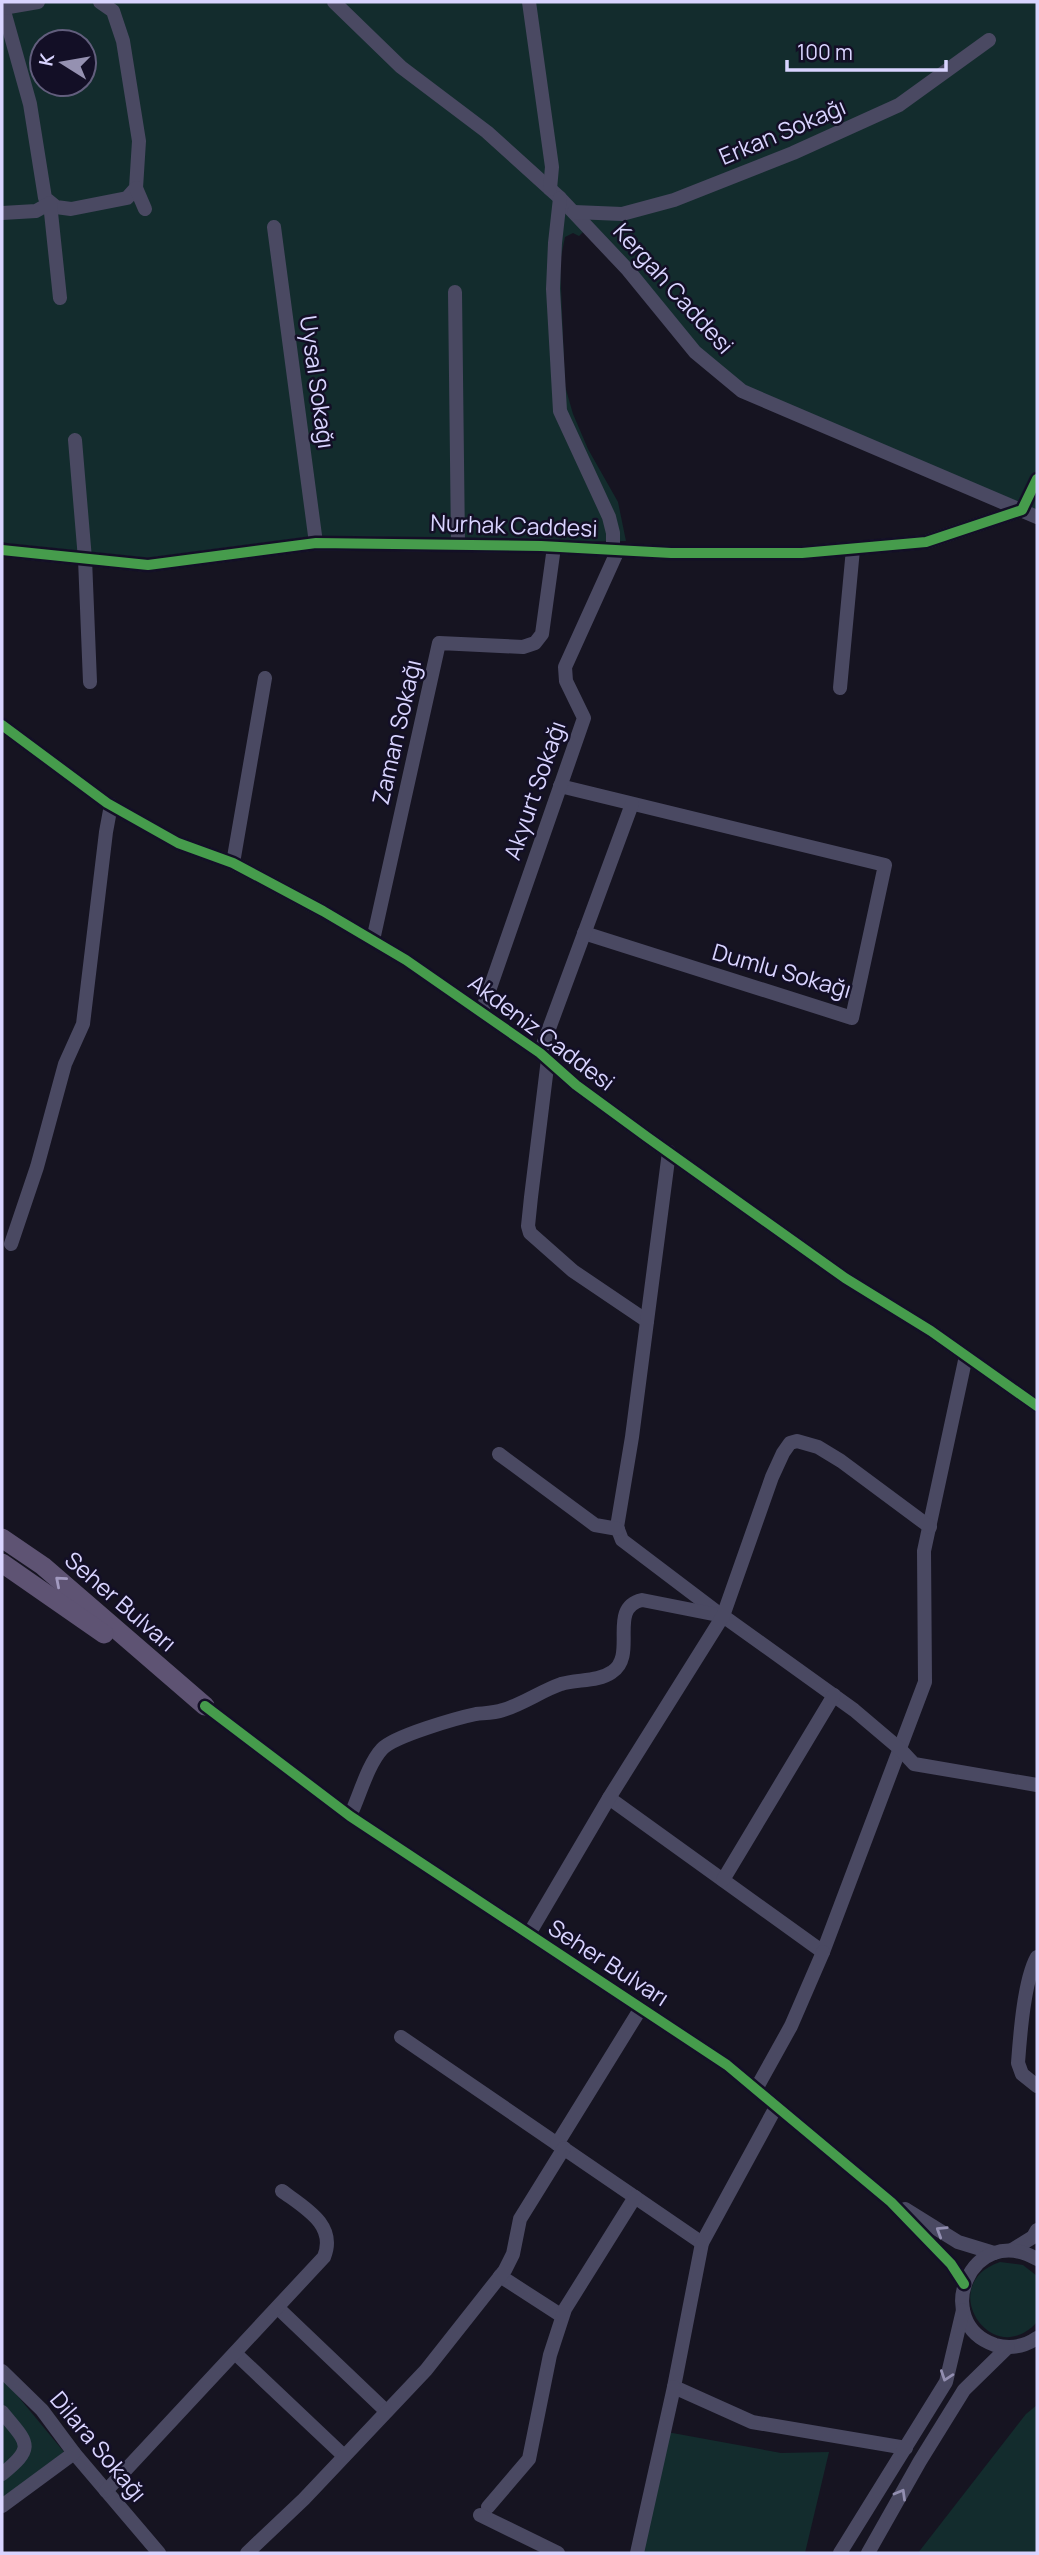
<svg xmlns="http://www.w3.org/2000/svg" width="1039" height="2555" font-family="Manrope,sans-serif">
<rect width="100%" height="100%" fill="#161421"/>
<g fill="#132c2d" fill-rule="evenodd">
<path d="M2,2H1037V516L728,382L588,227L579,236L573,233L565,237L560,262L565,386L573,414L588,449L618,502L626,541L449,544L325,543L177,563L31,549L2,542ZM42,42H84V84H42Z"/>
<path d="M1000,2262L1023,2265L1037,2276V2322C992,2372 934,2284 1000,2262Z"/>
<path d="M2,2377L64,2452L2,2498Z"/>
<path d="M1037,2405V2553H918L1026,2414Z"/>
<path d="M667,2432L781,2453L829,2452L805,2553H635Z"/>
</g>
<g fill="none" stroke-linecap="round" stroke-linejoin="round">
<g stroke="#4a4962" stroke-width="14">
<path d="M334,2L401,67L487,132L560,198L628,270L695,352L742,391L1037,517"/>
<path d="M529,2L552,167L550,189"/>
<path d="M2,4L30,104L45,198L56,207L71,209L127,198L136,188L139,141L123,41L113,11L100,2"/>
<path d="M3,8L38,2"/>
<path d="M136,188L145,209"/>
<path d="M560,198L555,243L553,289L560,411L609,517L613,533V550"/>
<path d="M574,212L622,214L674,200L793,153L899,105L989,40"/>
<path d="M2,213L36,211L50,203L60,298"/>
<path d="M274,227L316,543"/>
<path d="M455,292L458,544"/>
<path d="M75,440L85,559L90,682"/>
<path d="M2,550L148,565L316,543L541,546L671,553H802L926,542L1022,510L1037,479"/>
<path d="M840,688L853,549"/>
<path d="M2,725L107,803L178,843L233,863L323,911L406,960L540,1053L576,1085L647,1137L845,1278L931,1331L1037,1406"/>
<path d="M560,786L885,865L852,1018L584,933"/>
<path d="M233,863L265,678"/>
<path d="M373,940L439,643L523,647L535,643L542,634L554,547"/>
<path d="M482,1011L584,718L566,681L565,667L618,550"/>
<path d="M540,1053L632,804"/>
<path d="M548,1059L531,1197L528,1226L530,1233L573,1271L647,1321"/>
<path d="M669,1152L632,1437L617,1527L622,1540L721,1615"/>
<path d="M11,1244L37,1167L65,1064L83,1024L106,832L111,805"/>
<path d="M499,1454L595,1525L618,1529"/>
<path d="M205,1706L350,1816L727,2065L891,2202L951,2264L964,2284"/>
<path d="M609,1798L823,1952L925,1682L924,1551L966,1356"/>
<path d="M350,1816C359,1797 368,1764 382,1749C394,1736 457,1718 476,1714C485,1713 494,1713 503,1710C523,1704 541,1691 561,1684C577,1679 598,1682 612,1672C638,1655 607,1608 642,1600L723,1616L854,1710L900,1749L914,1764L1037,1785"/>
<path d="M723,1880L834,1695"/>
<path d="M529,1934L609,1798L723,1616L772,1477L783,1453L790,1443L797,1441L818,1447L841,1461L930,1527"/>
<path d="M1037,1957C1024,1980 1020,2036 1018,2063L1022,2074L1037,2086"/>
<path d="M401,2037L702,2243"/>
<path d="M756,2089L791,2026L823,1952"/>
<path d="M776,2107L702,2243L674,2387L752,2422L906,2448"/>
<path d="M557,2144L641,2008"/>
<path d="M905,2209L958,2242L994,2253"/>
<path d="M1012,2250L1033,2237L1037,2230"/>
<path d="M1037,2259C971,2221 930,2323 995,2345C1010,2349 1024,2347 1037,2338"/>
<path d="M500,2276L562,2316"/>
<path d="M278,2308L386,2411"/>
<path d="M236,2354L344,2456"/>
<path d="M2,2371L42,2410L74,2453L159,2553"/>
<path d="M2,2412C27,2443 37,2446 2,2474"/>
<path d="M106,2491L324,2257C337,2225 305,2208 282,2191"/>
<path d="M2,2506L74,2453"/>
<path d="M488,2507L529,2459L550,2355L565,2309L635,2197"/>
<path d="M480,2515L558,2553"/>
<path d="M247,2553L304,2499L426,2370L505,2270L513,2254L520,2219L564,2148"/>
<path d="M637,2553L674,2387"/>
<path d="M840,2553L946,2382L963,2310"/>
<path d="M868,2553L920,2461L964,2390L1008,2347"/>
</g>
<g stroke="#5e5373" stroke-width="19">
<path d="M2,1538L43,1566L205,1706"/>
<path d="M2,1563L104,1634"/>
</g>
<defs>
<g id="cycleway">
<path d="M2,550L148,565L316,543L541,546L671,553H802L926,542L1022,510L1037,479"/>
<path d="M2,725L107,803L178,843L233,863L323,911L406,960L540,1053L576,1085L647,1137L845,1278L931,1331L1037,1406"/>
<path d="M205,1706L350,1816L727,2065L891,2202L951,2264L964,2284"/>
</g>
</defs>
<use href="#cycleway" stroke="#130f26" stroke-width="15"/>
<use href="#cycleway" stroke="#469c4c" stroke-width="10"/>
</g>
<defs><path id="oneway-chevron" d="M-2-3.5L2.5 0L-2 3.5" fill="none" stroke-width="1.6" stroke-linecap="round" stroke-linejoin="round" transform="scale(1.75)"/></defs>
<use stroke="#a29ac0" href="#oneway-chevron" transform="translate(60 1581) rotate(-139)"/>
<g stroke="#928eb0">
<use href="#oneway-chevron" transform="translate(941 2231) rotate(-148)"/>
<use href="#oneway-chevron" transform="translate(946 2376) rotate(109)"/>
<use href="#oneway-chevron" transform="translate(901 2494) rotate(-60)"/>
</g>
<g text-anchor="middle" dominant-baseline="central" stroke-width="5" stroke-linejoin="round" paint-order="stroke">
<g font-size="23" fill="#d9d4ff" stroke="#130f26">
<text transform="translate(782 131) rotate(-23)">Erkan Sokağı</text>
<text transform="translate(674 288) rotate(48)">Kergah Caddesi</text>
<text transform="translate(318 382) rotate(82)">Uysal Sokağı</text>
<text transform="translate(514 525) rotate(2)">Nurhak Caddesi</text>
<text transform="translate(396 732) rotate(-77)">Zaman Sokağı</text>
<text transform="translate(534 790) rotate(-71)">Akyurt Sokağı</text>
<text transform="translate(782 970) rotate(16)">Dumlu Sokağı</text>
<text transform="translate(542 1032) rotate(37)">Akdeniz Caddesi</text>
<text transform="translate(121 1601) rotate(41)">Seher Bulvarı</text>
<text transform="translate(609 1962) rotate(33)">Seher Bulvarı</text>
<text transform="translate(99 2446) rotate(50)">Dilara Sokağı</text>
</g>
</g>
<rect width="1039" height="2555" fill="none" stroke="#d9d4ff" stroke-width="7"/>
<g transform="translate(63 63) rotate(281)"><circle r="33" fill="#130f26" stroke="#625e7d" stroke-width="2"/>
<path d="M0-5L12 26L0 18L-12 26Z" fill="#9591b1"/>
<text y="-10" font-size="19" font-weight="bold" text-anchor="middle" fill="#d9d4ff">K</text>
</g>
<path d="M787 60v10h159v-10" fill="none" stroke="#d9d4ff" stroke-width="3.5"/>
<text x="797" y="60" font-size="21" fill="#d9d4ff" stroke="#130f26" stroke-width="5" paint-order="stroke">100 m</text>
</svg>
